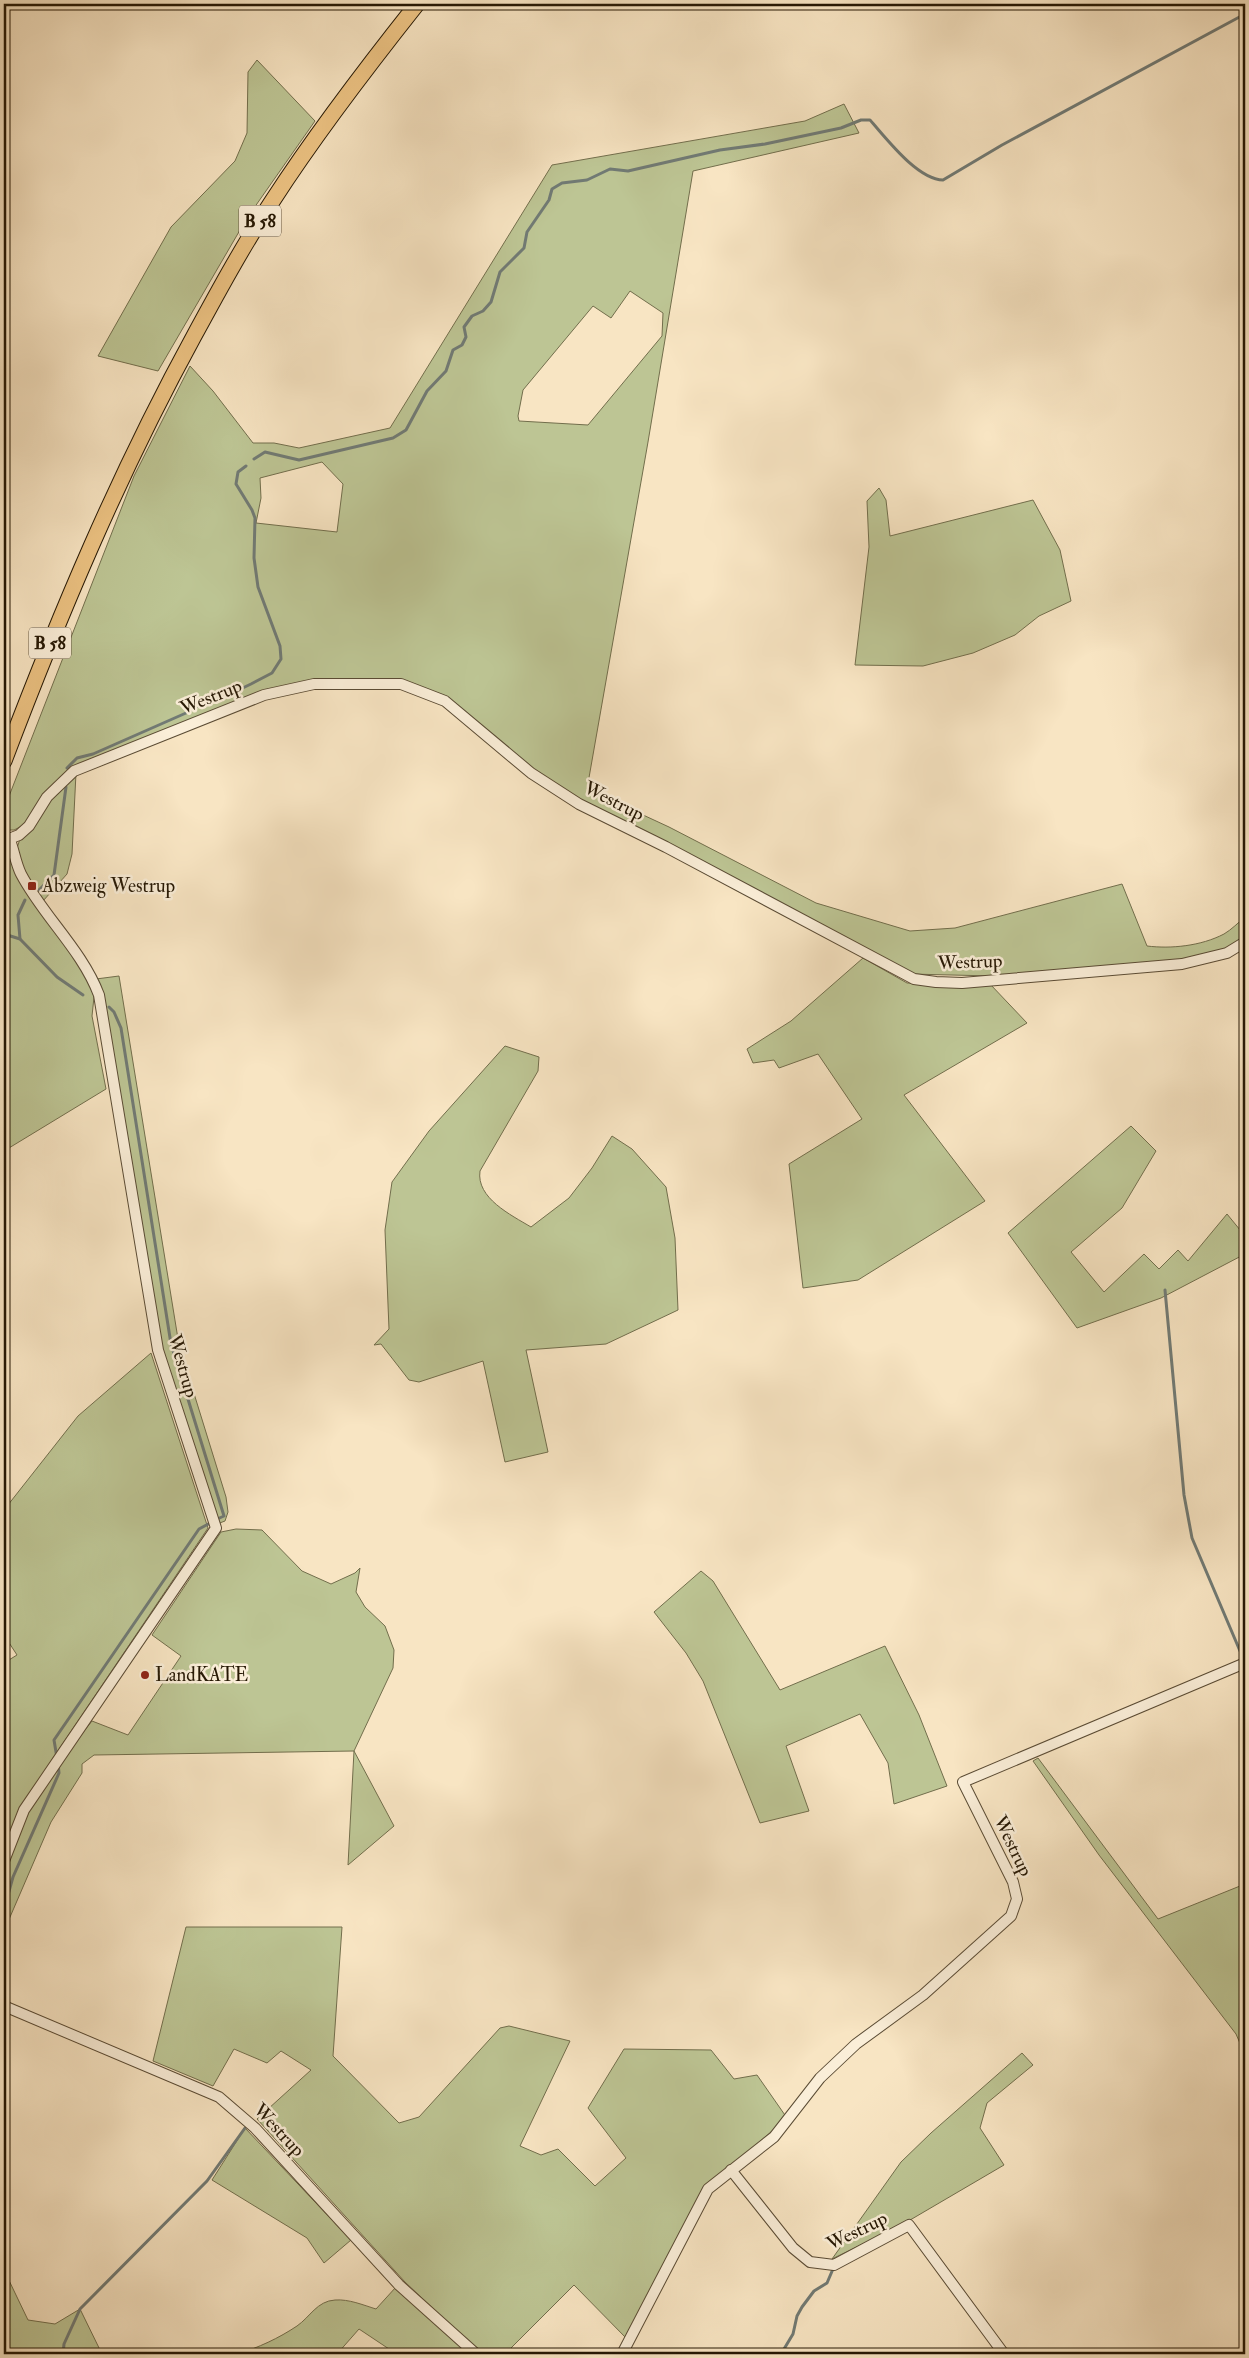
<svg xmlns="http://www.w3.org/2000/svg" width="1249" height="2358" font-family="'IM FELL Double Pica',serif">
<rect width="100%" height="100%" fill="#f8e5c3"/>
<filter id="stains"><feTurbulence type="fractalNoise" baseFrequency=".004" numOctaves="4"/><feColorMatrix values="0 0 0 0 .2 0 0 0 0 .09 0 0 0 0 .02 0 0 0 .5 -.17"/></filter>
<radialGradient id="worn" r=".72"><stop offset=".6" stop-color="#630" stop-opacity="0"/><stop offset="1" stop-color="#630" stop-opacity=".3"/></radialGradient>
<g fill="#bdc594" stroke="#726e4c" fill-rule="evenodd">
<path d="M257,60L315,121L247,218L158,371L98,356L171,227L235,161L247,133L248,72Z"/>
<path d="M844,104L859,133L693,171L648,442L587,789L669,827L816,903L910,931L955,928L1122,884L1147,946C1171,949 1201,946 1224,934C1231,930 1239,922 1245,917V940L1226,952L1182,961L993,976L910,974L582,803L532,770L445,698L400,681L313,680L73,768L26,824L14,830H4V809L134,476L190,366L213,391L253,443H274L299,448L390,428L552,165L805,121ZM630,291L663,313L662,336L588,425L519,421L518,416L523,390L593,306L611,318ZM322,462L343,484L337,532L256,523L261,498L260,478Z"/>
<path d="M879,488L886,500L890,536L1033,500L1060,550L1071,601L1039,616L1015,635L973,653L923,666L855,665L869,547L867,501Z"/>
<path d="M76,773L72,854L67,874L43,901C34,887 17,868 17,850C18,830 61,787 76,773Z"/>
<path d="M4,852L11,853L87,975L94,997L92,1016L106,1089L4,1151Z"/>
<path d="M863,958L907,983L990,984L1027,1023L904,1095L985,1201L858,1280L803,1288L789,1164L862,1119L818,1054L779,1068L774,1060L753,1063L747,1049L791,1021Z"/>
<path d="M119,976L179,1345L226,1497L228,1512L225,1521L217,1524L159,1349L96,979Z"/>
<path d="M505,1046L539,1057L538,1071L480,1171C476,1198 511,1215 531,1227L569,1198L592,1168L612,1136L632,1149L666,1187L675,1238L678,1310L606,1344L526,1350L548,1452L505,1462L483,1361L419,1382L409,1380L381,1344L374,1345L389,1329L385,1230L392,1182L429,1131Z"/>
<path d="M1131,1126L1156,1151L1122,1208L1071,1252L1104,1292L1144,1254L1159,1269L1178,1250L1188,1261L1227,1214L1245,1236V1254L1161,1298L1077,1328L1008,1233Z"/>
<path d="M151,1353L208,1528L53,1758L22,1808L4,1850V1663L17,1655L4,1635V1510L78,1416Z"/>
<path d="M236,1529L262,1530L302,1571L331,1584L355,1573L360,1568L356,1592L365,1607L385,1626L394,1650L393,1668L354,1751L394,1826L348,1865L354,1751L94,1755L82,1764V1773L51,1822L4,1931V1872L29,1811L60,1761L92,1721L128,1735L181,1656L152,1635L221,1532Z"/>
<path d="M701,1571L713,1581L780,1690L885,1646L919,1715L947,1786L894,1804L888,1763L860,1714L786,1746L809,1811L760,1823L703,1681L686,1653L654,1612Z"/>
<path d="M1038,1758L1158,1919L1245,1884V2055L1236,2034L1099,1855L1033,1761Z"/>
<path d="M186,1927H342L333,2056L399,2123L419,2117L500,2028L509,2026L570,2041L520,2146L541,2155L558,2149L595,2186L626,2158L588,2108L624,2049L711,2050L734,2079L757,2075L787,2118L706,2188L627,2339L574,2285L505,2354H392V2351L359,2329L337,2354H237C258,2348 279,2338 297,2326C310,2317 317,2301 335,2300C349,2299 363,2305 376,2309L396,2287L429,2319L440,2315L405,2282L257,2119L311,2070L281,2051L267,2063L234,2049L213,2086L153,2061Z"/>
<path d="M1022,2053L1033,2065L987,2103L980,2128L1004,2165L905,2223L832,2259L901,2162L931,2133Z"/>
<path d="M245,2128L351,2240L324,2263L307,2238L212,2180Z"/>
<path d="M4,2270L28,2320L55,2324L80,2309L102,2354H4Z"/>
</g>
<g fill="none" stroke-linecap="round" stroke-linejoin="round">
<g stroke="#717a74" stroke-width="3">
<path d="M254,459L265,452L299,460L393,438L406,430L427,391L446,371L453,350L462,345L466,337L464,327L472,316L483,311L491,302L500,272L524,248L527,232L549,200L552,189L562,183L587,180L610,169L628,171L720,150L765,144L841,128L861,120H870C887,139 917,179 943,180L1002,145L1245,14"/>
<path d="M67,768L77,758L93,754L186,713L204,702L226,696L251,684L272,673L281,659L280,646L258,587L254,558L255,518L252,510L236,484L238,472L246,466"/>
<path d="M39,890L54,875L66,787"/>
<path d="M4,934L20,939L57,977L83,995"/>
<path d="M20,939L18,915L25,900"/>
<path d="M109,1007L114,1012L121,1028L171,1344L224,1516L215,1520"/>
<path d="M1165,1290L1184,1495L1192,1538L1240,1651"/>
<path d="M57,1758L54,1740L199,1529L212,1522"/>
<path d="M4,1909L13,1877L59,1773L58,1764"/>
<path d="M63,2354L64,2344L80,2309L207,2181L245,2128"/>
<path d="M781,2354L793,2334L797,2316L802,2307L814,2291L827,2283L833,2269"/>
</g>
<defs>
<g id="street">
<path d="M4,841L19,835L29,826L47,797L74,771L264,695L314,684H401L445,701L531,773L579,804L666,847L914,979L936,982L962,983L1182,964L1227,953L1245,942"/>
<path d="M4,1861L24,1810L216,1528L158,1350L99,995C82,950 43,916 21,874C16,864 14,851 10,840"/>
<path d="M4,2006L219,2097L255,2128L399,2285L476,2354"/>
<path d="M731,2170L793,2248L810,2262L834,2265L909,2225L1004,2354"/>
<path d="M622,2354L708,2189L774,2137L820,2078L856,2044L923,1995L1011,1916L1017,1899L1013,1882L963,1782L1245,1663"/>
</g>
<path id="primary" d="M4,761C59,616 119,473 194,336C219,290 244,244 273,200C317,132 367,67 417,4"/>
</defs>
<use href="#street" stroke="#5a4b34" stroke-width="12"/>
<use href="#primary" stroke="#261804" stroke-width="17"/>
<use href="#street" stroke="#faeed8" stroke-width="10"/>
<use href="#primary" stroke="#ecc282" stroke-width="15"/>
</g>
<g fill="#8f2418" stroke="#faeed8" stroke-width="2">
<rect x="27" y="881" width="10" height="10" rx="2.5"/>
<circle cx="145" cy="1675" r="5"/>
</g>
<g text-anchor="middle" dominant-baseline="central" stroke-width="5" stroke-linejoin="round" paint-order="stroke">
<g fill="#faeed8" stroke="#665844" stroke-width="1">
<rect x="239" y="205.5" width="42" height="31" rx="4"/>
<rect x="29" y="627.5" width="42" height="31" rx="4"/>
</g>
<g font-size="18" font-weight="bold" fill="#261804">
<text x="260" y="221">B 58</text>
<text x="50" y="643">B 58</text>
</g>
<g font-size="19" fill="#261804" stroke="#faeed8">
<text transform="translate(211 697) rotate(-22)">Westrup</text>
<text transform="translate(614 801) rotate(27)">Westrup</text>
<text transform="translate(970 962) rotate(-2)">Westrup</text>
<text transform="translate(183 1366) rotate(74)">Westrup</text>
<text transform="translate(1013 1846) rotate(64)">Westrup</text>
<text transform="translate(279 2130) rotate(47)">Westrup</text>
<text transform="translate(857 2231) rotate(-26)">Westrup</text>
</g>
<g font-size="19" fill="#261804" stroke="#faeed8" text-anchor="start">
<text x="42" y="886">Abzweig Westrup</text>
<text x="155" y="1675">LandKATE</text>
</g>
</g>
<rect width="1249" height="2358" fill="none" stroke="#f8e5c3" stroke-width="20"/>
<rect x="5" y="5" width="1239" height="2348" fill="none" stroke="#261804" stroke-width="2.5"/>
<rect x="10" y="10" width="1229" height="2338" fill="none" stroke="#261804"/>
<rect width="100%" height="100%" filter="url(#stains)"/>
<rect width="100%" height="100%" fill="url(#worn)"/>
</svg>
